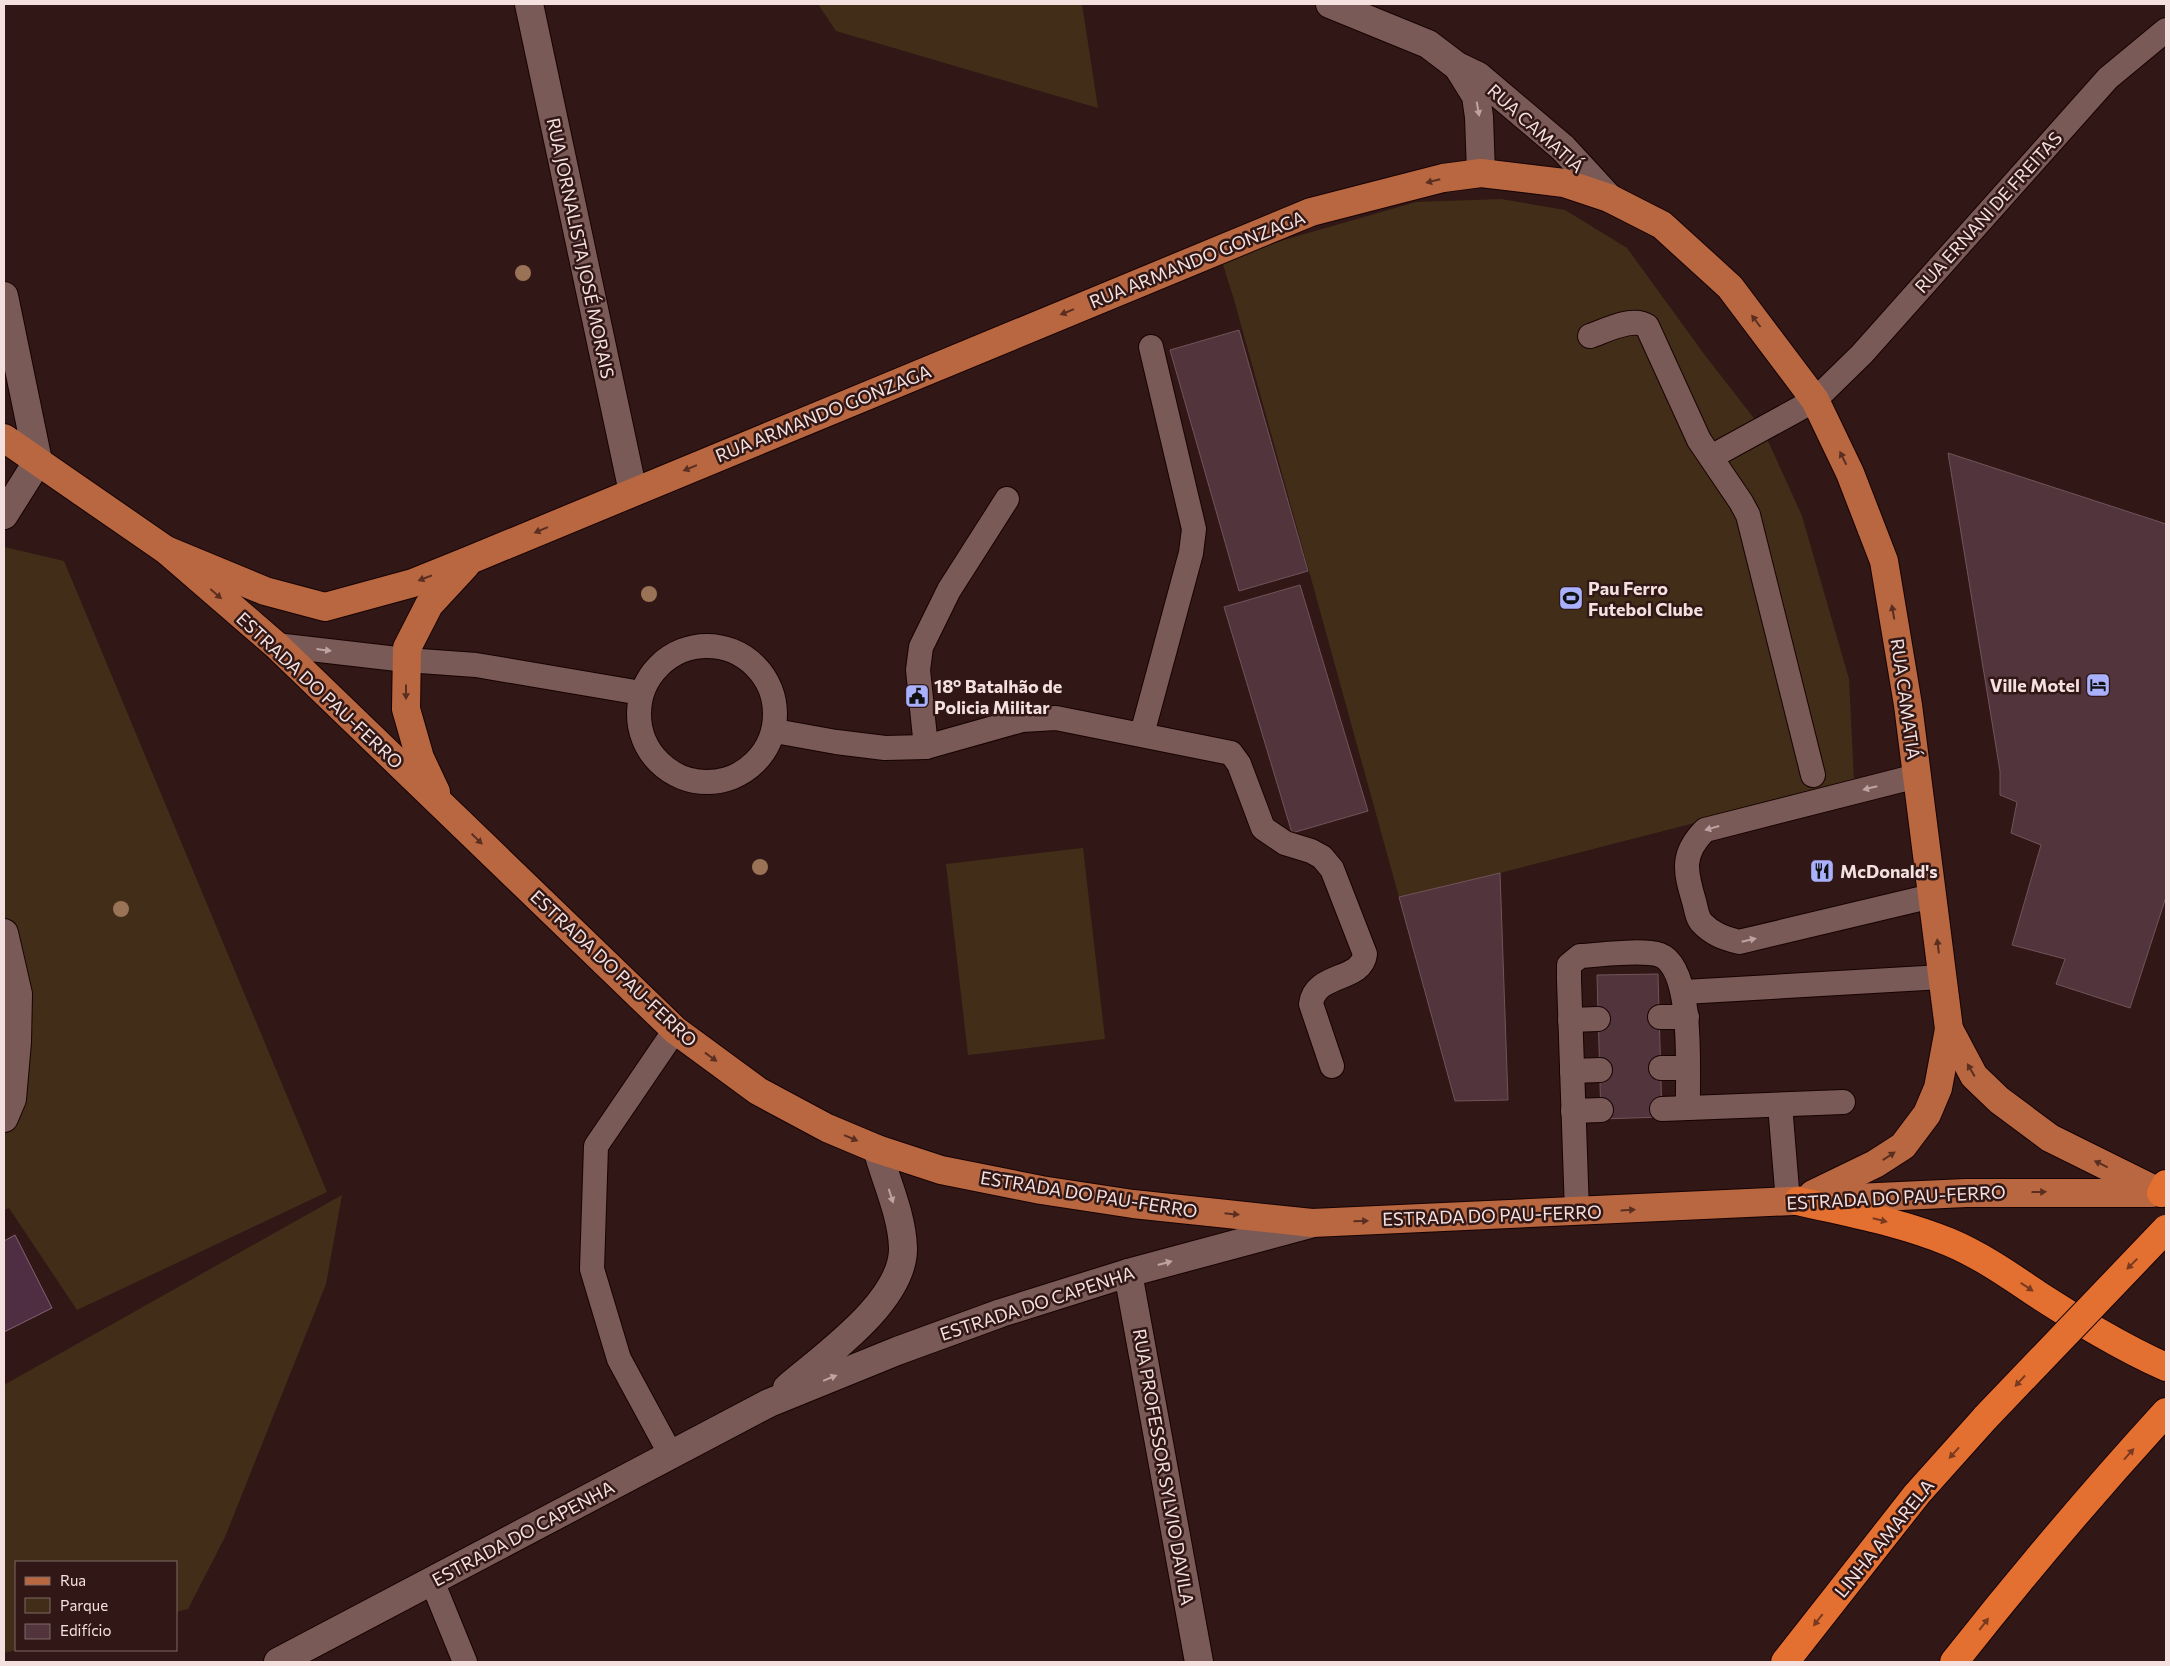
<svg xmlns="http://www.w3.org/2000/svg" width="2170" height="1666" font-family="Commissioner,sans-serif">
<rect width="100%" height="100%" fill="#311715"/>
<g fill="#422e18">
<path d="M818,4H1082L1098,108L836,31Z"/>
<path d="M1501,199L1565,210L1627,248L1704,354L1763,430L1802,516L1849,679L1854,782L1500,873L1399,897L1235,303L1221,258L1416,202Z"/>
<path d="M4,547L64,561L327,1192L77,1310L9,1208L4,1210Z"/>
<path d="M1083,848L1105,1039L968,1055L946,864Z"/>
<path d="M342,1195L326,1284L225,1537L188,1609L176,1612V1562H16V1650L4,1653V1385Z"/>
</g>
<path fill="#4f2d42" stroke="#806371" d="M15,1235L52,1308L4,1332V1241Z"/>
<g fill="#52353c" stroke="#72535a">
<path d="M1239,330L1308,571L1239,591L1170,350Z"/>
<path d="M1948,453L2166,524V897L2130,1008L2056,984L2065,959L2012,945L2041,845L2011,833L2017,802L2000,795V771Z"/>
<path d="M1300,585L1368,811L1292,833L1224,607Z"/>
<path d="M1500,873L1508,1100L1455,1101L1399,897Z"/>
<path d="M1658,974L1662,1117L1601,1119L1597,975Z"/>
</g>
<g fill="none" stroke-linecap="round" stroke-linejoin="round">
<defs>
<g id="service">
<path d="M1590,336C1605,331 1633,316 1647,326L1699,440L1741,502L1748,515L1813,775"/>
<path d="M1711,457L1815,400L1862,354L2108,78L2166,30"/>
<path d="M276,645L406,660L476,665L641,693"/>
<circle cx="707" cy="714" r="68"/>
<path d="M775,731L836,742L885,748L926,747L1022,720L1056,718L1231,753L1239,764L1263,828L1285,843L1311,851L1322,857L1332,869L1365,954C1362,982 1315,972 1311,1004L1332,1066"/>
<path d="M1142,734L1191,553L1194,529L1151,347"/>
<path d="M926,747L918,670L921,647L949,590L1007,499"/>
<path d="M1917,776L1705,830C1681,854 1685,871 1694,901C1696,908 1697,918 1702,923C1712,934 1724,938 1739,942L1932,896"/>
<path d="M1684,992L1942,977"/>
<path d="M1660,1017H1687"/>
<path d="M1570,1020L1598,1019"/>
<path d="M1661,1068H1687"/>
<path d="M1572,1071L1600,1070"/>
<path d="M1780,1105L1788,1202"/>
<path d="M1662,1109L1843,1102"/>
<path d="M1573,1111L1601,1110"/>
<path d="M1577,1212L1569,980V965L1580,956C1601,955 1641,949 1660,955C1695,968 1687,1077 1688,1108"/>
<path d="M671,1455L619,1359L592,1269L596,1146L675,1030"/>
<path d="M432,1581L465,1662"/>
</g>
<g id="minor">
<path d="M529,4L633,492"/>
<path d="M1330,4L1428,44L1457,66L1478,76L1563,148L1609,198"/>
<path d="M1458,67L1476,96L1479,117L1481,173"/>
<path d="M4,296L38,461L4,515"/>
<path d="M4,933L18,994L17,1042L12,1099L4,1118"/>
<path d="M1128,1273L1199,1662"/>
</g>
<g id="tertiary">
<path d="M787,1388C824,1356 904,1301 903,1248C902,1215 886,1181 877,1149"/>
<path d="M278,1662L769,1403L897,1351L1001,1313L1128,1273L1310,1224"/>
</g>
<g id="primary">
<path d="M4,438L166,550L276,645L675,1030L758,1091L827,1128L877,1149L941,1170L1041,1190L1133,1204L1312,1223L1966,1193H2152"/>
<path d="M166,550L265,591L325,607L413,583L470,560L1311,212L1443,178L1481,173L1564,183L1609,198L1662,225L1730,287L1815,400L1850,473L1884,561L1908,705L1949,1029L1974,1076L1999,1100L2050,1138L2161,1193"/>
<path d="M436,792L420,758L406,709L407,648L429,605L466,565"/>
<path d="M1813,1194L1875,1164L1903,1146L1927,1114L1938,1088L1949,1029"/>
</g>
<g id="motorway">
<path d="M2161,1193L2166,1184"/>
<path d="M1798,1201C1849,1213 1901,1222 1949,1242C1980,1255 2009,1275 2037,1294C2079,1321 2121,1347 2166,1367"/>
<path d="M1785,1662L1917,1494L1986,1417"/>
<path d="M1954,1662C2022,1576 2092,1493 2166,1412"/>
</g>
</defs>
<use href="#service" stroke="#170303" stroke-width="26"/>
<use href="#minor" stroke="#170303" stroke-width="30"/>
<use href="#tertiary" stroke="#170303" stroke-width="30"/>
<use href="#primary" stroke="#170303" stroke-width="30"/>
<use href="#motorway" stroke="#170303" stroke-width="30"/>
<use href="#service" stroke="#7a5a57" stroke-width="24"/>
<use href="#minor" stroke="#7a5a57" stroke-width="28"/>
<use href="#tertiary" stroke="#7a5a57" stroke-width="28"/>
<use href="#primary" stroke="#b96740" stroke-width="28"/>
<use href="#motorway" stroke="#e36f30" stroke-width="28"/>
<defs>
<path id="motorway-bridge" d="M1986,1417L2166,1229"/>
</defs>
<use href="#motorway-bridge" stroke="#170303" stroke-width="30" stroke-linecap="butt"/>
<use href="#motorway-bridge" stroke="#e36f30" stroke-width="28"/>
</g>
<g fill="#9a7255">
<circle cx="523" cy="273" r="8"/>
<circle cx="649" cy="594" r="8"/>
<circle cx="760" cy="867" r="8"/>
<circle cx="121" cy="909" r="8"/>
</g>
<defs><path id="oneway-solid" d="M-6-.8H1V-3.2L6.5 0L1 3.2V.8H-6Z" transform="scale(1.25)"/></defs>
<g fill="#bda4a2">
<use href="#oneway-solid" transform="translate(1478 109) rotate(80)"/>
<use href="#oneway-solid" transform="translate(324 650) rotate(7)"/>
<use href="#oneway-solid" transform="translate(1870 788) rotate(166)"/>
<use href="#oneway-solid" transform="translate(1712 828) rotate(164)"/>
<use href="#oneway-solid" transform="translate(1749 940) rotate(-13)"/>
<use href="#oneway-solid" transform="translate(891 1196) rotate(72)"/>
<use href="#oneway-solid" transform="translate(1165 1263) rotate(-15)"/>
<use href="#oneway-solid" transform="translate(830 1378) rotate(-22)"/>
</g>
<g fill="#5a2f22">
<use href="#oneway-solid" transform="translate(1433 181) rotate(166)"/>
<use href="#oneway-solid" transform="translate(1067 312) rotate(158)"/>
<use href="#oneway-solid" transform="translate(1756 321) rotate(-127)"/>
<use href="#oneway-solid" transform="translate(1843 458) rotate(-116)"/>
<use href="#oneway-solid" transform="translate(690 468) rotate(158)"/>
<use href="#oneway-solid" transform="translate(541 530) rotate(157)"/>
<use href="#oneway-solid" transform="translate(425 578) rotate(159)"/>
<use href="#oneway-solid" transform="translate(216 594) rotate(41)"/>
<use href="#oneway-solid" transform="translate(1893 612) rotate(-100)"/>
<use href="#oneway-solid" transform="translate(406 692) rotate(90)"/>
<use href="#oneway-solid" transform="translate(477 839) rotate(44)"/>
<use href="#oneway-solid" transform="translate(1938 946) rotate(-97)"/>
<use href="#oneway-solid" transform="translate(711 1057) rotate(36)"/>
<use href="#oneway-solid" transform="translate(1971 1070) rotate(-120)"/>
<use href="#oneway-solid" transform="translate(851 1138) rotate(23)"/>
<use href="#oneway-solid" transform="translate(1889 1156) rotate(-33)"/>
<use href="#oneway-solid" transform="translate(2101 1164) rotate(-154)"/>
<use href="#oneway-solid" transform="translate(2039 1192) rotate(-1)"/>
<use href="#oneway-solid" transform="translate(1628 1210) rotate(-3)"/>
<use href="#oneway-solid" transform="translate(1232 1214) rotate(6)"/>
<use href="#oneway-solid" transform="translate(1361 1221) rotate(-2)"/>
</g>
<g fill="#783a20">
<use href="#oneway-solid" transform="translate(1880 1220) rotate(14)"/>
<use href="#oneway-solid" transform="translate(2132 1264) rotate(135)"/>
<use href="#oneway-solid" transform="translate(2027 1287) rotate(33)"/>
<use href="#oneway-solid" transform="translate(2020 1381) rotate(133)"/>
<use href="#oneway-solid" transform="translate(1954 1453) rotate(132)"/>
<use href="#oneway-solid" transform="translate(2129 1454) rotate(-48)"/>
<use href="#oneway-solid" transform="translate(1818 1620) rotate(128)"/>
<use href="#oneway-solid" transform="translate(1984 1624) rotate(-52)"/>
</g>
<defs>
<symbol id="stadium-square" viewBox="-11 -11 22 22"><rect x="-9" y="-9" width="18" height="18" rx="4" fill="#a9b0fc" stroke="#311715"/><path d="M0-5a6.5 5 0 1 0 0 10a6.5 5 0 1 0 0-10ZM-3.5-1.8h7v3.6h-7Z" fill="#111"/></symbol>
<symbol id="hotel-square" viewBox="-11 -11 22 22"><rect x="-9" y="-9" width="18" height="18" rx="4" fill="#a9b0fc" stroke="#311715"/><path d="M-6-4.5h1.5V1H6V5H4.5V3h-9V5H-6ZM-4 0a1.8 1.8 0 1 1 3.6 0ZM.5 0V-2.5h3Q6-2.5 6 0Z" fill="#111"/></symbol>
<symbol id="civic-square" viewBox="-11 -11 22 22"><rect x="-9" y="-9" width="18" height="18" rx="4" fill="#a9b0fc" stroke="#311715"/><path d="M-.6-6.5H3V-4.5H.6V-3L4-1V1h2V6H-6V1h2V-1L-.6-3ZM-1.2 2.5V6h2.4V2.5Z" fill="#111"/></symbol>
<symbol id="restaurant-square" viewBox="-11 -11 22 22"><rect x="-9" y="-9" width="18" height="18" rx="4" fill="#a9b0fc" stroke="#311715"/><path d="M-5-6h1v4h1v-4h1v4h1v-4h1v5L-1.5 .5V6h-2V.5L-5-1ZM5-6V6H3V1.5H1.5Q1.5-4 5-6Z" fill="#111"/></symbol>
</defs>
<g fill-rule="evenodd">
<use href="#stadium-square" x="1557" y="584" width="28" height="28"/>
<use href="#hotel-square" x="2084" y="671" width="28" height="28"/>
<use href="#civic-square" x="903" y="682" width="28" height="28"/>
<use href="#restaurant-square" x="1808" y="857" width="28" height="28"/>
</g>
<g text-anchor="middle" dominant-baseline="central" stroke-width="5" stroke-linejoin="round" paint-order="stroke">
<g font-size="18" fill="#f4e1df" stroke="#311715">
<text transform="translate(1536 128) rotate(42)">RUA CAMATIÁ</text>
<text transform="translate(1988 212) rotate(-48)">RUA ERNANI DE FREITAS</text>
<text transform="translate(581 248) rotate(78)">RUA JORNALISTA JOSÉ MORAIS</text>
<text transform="translate(1197 259) rotate(-22)">RUA ARMANDO GONZAGA</text>
<text transform="translate(823 413) rotate(-22)">RUA ARMANDO GONZAGA</text>
<text transform="translate(320 690) rotate(43)">ESTRADA DO PAU-FERRO</text>
<text transform="translate(1906 699) rotate(82)">RUA CAMATIÁ</text>
<text transform="translate(614 968) rotate(43)">ESTRADA DO PAU-FERRO</text>
<text transform="translate(1089 1194) rotate(9)">ESTRADA DO PAU-FERRO</text>
<text transform="translate(1896 1197) rotate(-3)">ESTRADA DO PAU-FERRO</text>
<text transform="translate(1492 1215) rotate(-2)">ESTRADA DO PAU-FERRO</text>
<text transform="translate(1037 1303) rotate(-18)">ESTRADA DO CAPENHA</text>
<text transform="translate(1164 1467) rotate(80)">RUA PROFESSOR SYLVIO DAVILA</text>
<text transform="translate(523 1533) rotate(-28)">ESTRADA DO CAPENHA</text>
<text transform="translate(1884 1538) rotate(-51)">LINHA AMARELA</text>
</g>
<g font-size="18" font-weight="bold" fill="#f4e1df" stroke="#311715" text-anchor="start">
<text x="1588" y="588">Pau Ferro<tspan x="1588" dy="21">Futebol Clube</tspan></text>
<text x="2080" y="685" text-anchor="end">Ville Motel</text>
<text x="934" y="686">18º Batalhão de<tspan x="934" dy="21">Policia Militar</tspan></text>
<text x="1840" y="871">McDonald's</text>
</g>
</g>
<rect width="2170" height="1666" fill="none" stroke="#f4e1df" stroke-width="10"/>
<rect x="15" y="1561" width="162" height="90" fill="#311715" stroke="#7f6866"/>
<rect x="25" y="1577" width="25" height="8" fill="#b96740" stroke="#7f6866"/>
<text x="60" y="1586" font-size="15" fill="#f4e1df">Rua</text>
<rect x="25" y="1598" width="25" height="15" fill="#422e18" stroke="#7f6866"/>
<text x="60" y="1611" font-size="15" fill="#f4e1df">Parque</text>
<rect x="25" y="1624" width="25" height="15" fill="#52353c" stroke="#7f6866"/>
<text x="60" y="1636" font-size="15" fill="#f4e1df">Edifício</text>
</svg>
